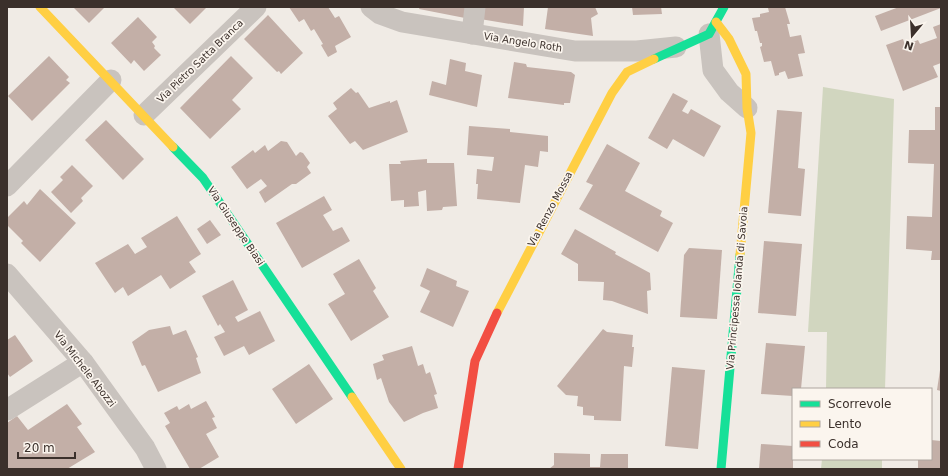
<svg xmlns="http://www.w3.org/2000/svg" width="948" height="476" font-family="'DejaVu Sans',sans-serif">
<rect width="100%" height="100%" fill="#f0ebe5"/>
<g fill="#d1d6bf">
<path d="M823,87L894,99L885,389H826L827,332H808Z"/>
<path d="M822,459H882V469H821Z"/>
</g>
<g fill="#c3afa7">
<path d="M73,7H105L89,23Z"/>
<path d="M173,7H207L190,24Z"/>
<path d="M289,7H328L335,18L339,16L351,37L335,46L337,52L328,57L321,45L323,44L314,29L311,31L304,19L299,22Z"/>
<path d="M420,7H467L465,18L419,9Z"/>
<path d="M484,7L487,8V7H524L523,26L480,19Z"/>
<path d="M548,7H595L598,14L591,18L593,36L545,29Z"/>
<path d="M632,7H661L662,14L633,15Z"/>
<path d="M773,7H785L790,24H787L790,37L801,35L805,53L798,54L803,76L788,79L785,71L779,73V75L775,76L771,61L764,62L760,47L762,46V43H760L757,31H755L752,18L760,17V14L769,12L768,8Z"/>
<path d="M899,7H941V8L881,31L875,16Z"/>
<path d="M268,15L303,53L281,74L279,71L277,72L244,39Z"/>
<path d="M138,17L157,37L152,42L155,46L154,48L161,55L144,71L134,60L131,64L111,43Z"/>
<path d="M941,24V63L933,66L938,77L903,91L886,45L903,39L905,45L918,40L920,44L937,38L933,27Z"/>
<path d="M49,56L69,77L66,80L70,83L32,121L8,96Z"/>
<path d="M231,56L253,78L232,100L241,109L210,139L180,108Z"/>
<path d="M450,59L466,63L465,71L482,75L477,107L429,95L432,81L446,85Z"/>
<path d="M514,62L526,64L527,67L571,72L575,75L570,103H564V105L508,98Z"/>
<path d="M351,88L356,93L358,92L369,108L390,101V103L397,100L408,132L363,150L355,141L350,144L328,116L337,109L333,103Z"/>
<path d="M673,93L688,101L682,111L688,114L691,109L721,126L704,157L673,139L667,149L648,138Z"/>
<path d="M935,107H941V260H931L932,251L906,249L907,216L932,217L934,164L908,163L909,130H935Z"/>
<path d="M777,110L802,112L798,168L805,169L801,216L768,213Z"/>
<path d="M106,120L144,159L123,180L85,140Z"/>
<path d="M469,126L510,129V132L548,136V152L540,151L538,167L525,165L520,203L477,199L478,184H476L477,169L492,171L494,157L467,155Z"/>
<path d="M281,141L287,142L296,156L300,152L303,153L310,163L307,167L311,173L296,184H292L265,203L259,192L267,186L261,179L247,189L231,167L253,150L255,153L265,145L268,151Z"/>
<path d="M607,144L640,163L625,191L662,211L660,216L673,223L658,252L579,209L593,185L586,182Z"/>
<path d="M427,159V163H454L457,206L443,207L442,210L427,211L426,190L418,192L419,206L404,207V200L391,201L389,164H401L400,161Z"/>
<path d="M72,165L93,186L81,198L83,201L71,213L51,192L63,180L60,177Z"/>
<path d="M40,189L76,223L40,262L21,243L23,241L7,225V218L24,201L27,205Z"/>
<path d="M324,196L332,210L323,215L333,231L342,227L350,241L302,268L276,223Z"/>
<path d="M177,216L201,254L189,262L196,272L170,289L161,275L128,296L123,287L115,293L95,263L128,244L135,254L147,247L141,238Z"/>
<path d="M210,220L221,235L207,244L197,229Z"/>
<path d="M575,229L616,252L615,254L650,273L651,290L647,291L648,314L612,301L603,300L604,282L578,281V264L561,254Z"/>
<path d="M764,241L802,244L796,316L758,313Z"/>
<path d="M689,248L722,250L717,319L680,317L684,255Z"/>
<path d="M359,259L376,288L373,291L389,317L351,341L328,304L345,294L333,274Z"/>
<path d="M427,268L457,281L456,286L469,291L453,327L420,312L430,291L420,286Z"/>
<path d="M233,280L248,310L235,317L238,322L260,311L275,341L249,355L244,346L224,356L214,337L225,332L220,324L218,326L202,296Z"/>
<path d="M170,326L173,335L186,330L198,357L196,358L201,373L158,392L145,365L142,366L132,342L149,330Z"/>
<path d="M603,329L607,332L633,335L632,347H634L632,367L624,366L621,421L594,420V416L583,415V407L577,406L578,396L566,395L557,386Z"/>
<path d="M15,335L33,361L10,377L7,373V340Z"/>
<path d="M766,343L805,346L801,389H793V396L761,394Z"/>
<path d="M412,346L418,366L423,364L426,374L430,372L437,394L434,395L438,408L423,413L404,422L389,402L381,378L377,380L373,364L384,360L382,355Z"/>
<path d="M309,364L333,399L296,424L272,389Z"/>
<path d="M672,367L705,370L698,449L665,446Z"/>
<path d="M940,370H941V391L937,390Z"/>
<path d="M206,401L215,417L212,418L217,428L206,434L219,457L199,469H190L165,426L170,423L164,413L177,406L179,410L189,404L191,409Z"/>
<path d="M67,404L82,424L77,427L95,452L67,469H7V423L17,416L28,430Z"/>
<path d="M931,440L941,441V469H918V459H931Z"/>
<path d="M761,444L793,446V469H759Z"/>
<path d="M554,453L590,454V467H600L601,454H628V469H549L554,465Z"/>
</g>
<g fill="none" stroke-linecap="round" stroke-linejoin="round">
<g stroke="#c9c3be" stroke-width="21">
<path d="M371,7L380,14L402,22L575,51H637L676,47"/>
<path d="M472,34L475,7"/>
<path d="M709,34L713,70L729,92L747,108"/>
<path d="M144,115L256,7"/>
<path d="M7,186L111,80"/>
<path d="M7,274L83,362L145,448L156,469"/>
<path d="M7,410L83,362"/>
</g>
<g stroke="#16e098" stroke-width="9">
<path d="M654,59L709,34L724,7"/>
<path d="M173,147L203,178L352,397"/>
<path d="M721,469L740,255"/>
</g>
<g stroke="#ffcf43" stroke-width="9">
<path d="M40,7L173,147"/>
<path d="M716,22L729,39L746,74L747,108L751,133L740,255"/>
<path d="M497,313L612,93L627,72L654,59"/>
<path d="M352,397L401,469"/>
</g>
<path stroke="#f24e42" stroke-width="9" d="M458,469L475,361L497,313"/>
</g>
<g text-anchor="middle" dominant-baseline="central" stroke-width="3.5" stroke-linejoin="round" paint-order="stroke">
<g font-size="10" fill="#3b302b" stroke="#fbf5ee">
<text transform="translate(523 42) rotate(9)">Via Angelo Roth</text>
<text transform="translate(200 61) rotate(-44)">Via Pietro Satta Branca</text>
<text transform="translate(550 209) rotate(-62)">Via Renzo Mossa</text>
<text transform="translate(236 226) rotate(56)">Via Giuseppe Biasi</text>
<text transform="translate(737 288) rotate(-85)">Via Principessa Iolanda di Savoia</text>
<text transform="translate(85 369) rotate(52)">Via Michele Abozzi</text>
</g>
</g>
<rect width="948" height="476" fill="none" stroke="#3b302b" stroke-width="16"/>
<rect x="792" y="388" width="140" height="72" fill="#fbf5ee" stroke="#aea6a0"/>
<rect x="800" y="401" width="20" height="6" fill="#16e098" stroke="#aea6a0"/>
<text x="828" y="408" font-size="12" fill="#3b302b">Scorrevole</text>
<rect x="800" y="421" width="20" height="6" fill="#ffcf43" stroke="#aea6a0"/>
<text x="828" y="428" font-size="12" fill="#3b302b">Lento</text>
<rect x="800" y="441" width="20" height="6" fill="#f24e42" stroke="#aea6a0"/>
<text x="828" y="448" font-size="12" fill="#3b302b">Coda</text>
<g transform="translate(912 36) rotate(198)" stroke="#fbf5ee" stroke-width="3" paint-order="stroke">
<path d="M0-3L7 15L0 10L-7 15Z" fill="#3b302b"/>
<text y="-6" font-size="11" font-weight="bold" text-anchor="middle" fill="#3b302b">N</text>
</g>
<path d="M18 452v6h57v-6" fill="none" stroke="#3b302b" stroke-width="2"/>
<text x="24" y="452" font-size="12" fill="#3b302b" stroke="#fbf5ee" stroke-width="3" paint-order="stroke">20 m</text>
</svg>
